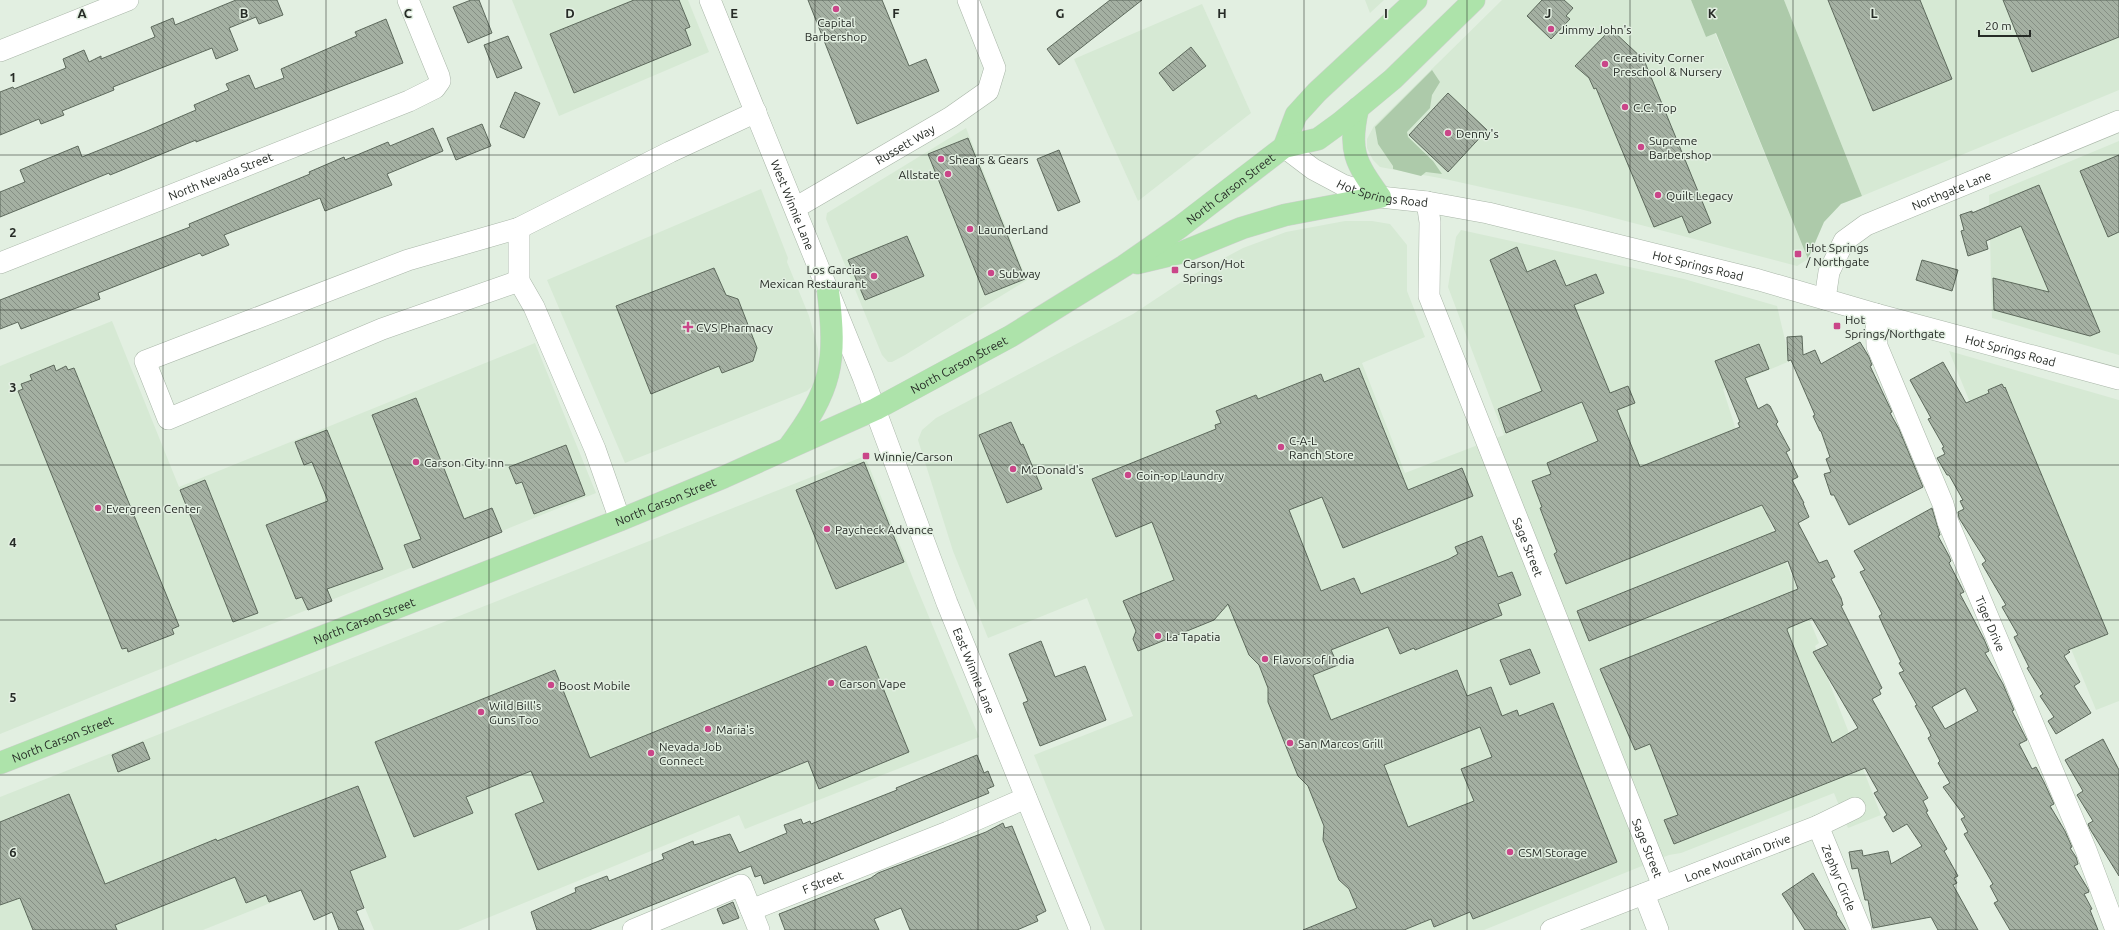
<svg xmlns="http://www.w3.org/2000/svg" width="2119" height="930" font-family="Ubuntu,sans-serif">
<defs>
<pattern id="building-back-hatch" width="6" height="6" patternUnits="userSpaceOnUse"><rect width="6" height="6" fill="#a4b0a2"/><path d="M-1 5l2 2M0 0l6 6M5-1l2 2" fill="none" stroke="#858f84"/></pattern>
</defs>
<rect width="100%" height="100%" fill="#e2efe1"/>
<g fill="#d6e9d4">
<path d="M512,0H688L709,52L559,116Z"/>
<path d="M1365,0H1384L1370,13Z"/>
<path d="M1502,0H1691L1706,37L1715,33L1808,259L1797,266L1580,209L1445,179L1380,167L1373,160L1367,148V139L1374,126Z"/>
<path d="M1784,0H2119V90L1862,196Z"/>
<path d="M1202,4L1251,113L1138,201L1074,59Z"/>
<path d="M966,128L1027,280L905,355L892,362H888L882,355L826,219L827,213Z"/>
<path d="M2119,141V355L1992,318L1989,195Z"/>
<path d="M761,189L788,258L787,262L809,316L818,349L819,366L813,385L807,391L625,463L547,280Z"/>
<path d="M1345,221H1372L1390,224L1407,245V291L1425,337L1362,363L1405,473L1504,435L1448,287L1456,237L1461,230L1684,279L1777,306L1790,361L1723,389L1750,474L1819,643L1815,646L1881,815L1848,828L1834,793L1681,853L1669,855L1484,930H1105L1034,755L1133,716L1087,598L988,638L953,551L918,440L922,430L936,418L1133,314L1189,277L1243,248L1286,232Z"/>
<path d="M112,321L179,487L535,343L596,493L0,734V366Z"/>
<path d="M1949,351L2119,400V701L2096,710Z"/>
<path d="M865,456L914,581L979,737L745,829L739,815L458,930H374L350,871L203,930H0V797Z"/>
</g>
<g fill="#adcaaa">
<path d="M1691,0H1784L1862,196L1841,204L1824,222L1808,259L1716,33L1706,37Z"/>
<path d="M1432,70L1440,82L1432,95L1430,108L1407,132L1408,137L1433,161L1442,174L1426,172L1421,176L1393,169V166L1378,144L1375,127Z"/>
</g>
<g fill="url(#building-back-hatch)" stroke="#5d695c" fill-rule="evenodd">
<path d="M236,0H277L283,15L259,24L256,17L229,28L238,50L216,59L212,48L113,87L114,90L62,111L64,115L41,124L39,119L0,135V92L13,87L14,89L66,68L63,59L84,50L89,62L101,56V59L155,37L151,27L173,18L175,25Z"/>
<path d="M471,0H479L492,33L468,43L453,7Z"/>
<path d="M634,0H679L690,27L685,29L691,45L574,93L550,34Z"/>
<path d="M808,0H882L909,66L926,59L939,91L857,124Z"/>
<path d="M1110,0H1142L1059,65L1047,49Z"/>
<path d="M1542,0H1564L1573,8L1566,16L1570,19L1551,39L1527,16Z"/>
<path d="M1828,0H1920L1952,79L1873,111Z"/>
<path d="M2003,0H2119V37L2032,72Z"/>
<path d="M386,19L403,63L196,142V140L110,175L109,173L0,217V192L25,182L20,170L78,146L82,157L147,131L196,110L194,105L229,90L226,84L249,75L255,89L284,78L281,69L357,36L355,32Z"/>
<path d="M1611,29L1644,60L1711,223L1689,233L1682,216L1654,227L1596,88L1594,89L1589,78L1575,66Z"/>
<path d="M508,36L522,68L497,78L484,45Z"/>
<path d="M1191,47L1206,66L1173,91L1159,73Z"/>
<path d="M515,92L540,103L524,138L500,127Z"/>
<path d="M1448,93L1487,130L1448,172L1409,135Z"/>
<path d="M482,124L491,146L456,160L447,138Z"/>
<path d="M433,128L443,151L387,174L392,185L325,211L320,198L224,235L229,245L202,256L200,253L98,293L100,299L21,329L18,322L0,329V300L190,227L189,224L310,174L309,172L344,157L345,160L388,142L390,146Z"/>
<path d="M968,138L1025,279L985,295L928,154Z"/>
<path d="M1059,150L1080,202L1058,211L1037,159Z"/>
<path d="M2119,155V232L2108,237L2080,171Z"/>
<path d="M2039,185L2100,332L2090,336L1994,310L1993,278L2049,292L2021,226L1986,241L1988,249L1968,256L1961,231L1964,230L1960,215L1972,211V213Z"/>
<path d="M907,236L924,276L865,300L848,260Z"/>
<path d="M1517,247L1527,272L1555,260L1566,286L1596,274L1604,293L1574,305L1610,393L1628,386L1635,403L1617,410L1640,467L1740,427L1738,423L1740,422L1715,361L1759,344L1769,369L1745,378L1758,409L1767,404L1770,406L1778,422L1776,424L1790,450L1786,452L1798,477L1792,480L1804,503H1803L1809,517L1798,523L1819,563L1827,560L1835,577L1831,579L1841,598L1843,605L1841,606L1882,688L1879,690L1881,694L1872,699L1928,798L1923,801L1928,811L1926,812L1947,849L1944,851L1958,876L1954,878L1957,883L1953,885L1978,930H1938L1931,917L1873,928L1868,900H1865L1858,868L1852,869L1849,852L1862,850L1863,856L1888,851L1891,864L1922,846L1907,824L1893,832L1884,817L1887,815L1874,793L1878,791L1865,768L1674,844L1664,820L1678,815L1650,744L1635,750L1600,669L1798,589L1788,561L1589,641L1577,611L1776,531L1762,505L1566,584L1554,554L1557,552L1540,508L1542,507L1532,481L1551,474L1547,463L1598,441L1582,402L1506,433L1498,409L1542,391L1490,260ZM1812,618L1828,645L1813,652L1858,728L1832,743L1787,630L1788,628Z"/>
<path d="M1922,260L1958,270L1952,291L1916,280Z"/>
<path d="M714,268L726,295L738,299L757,348L753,361L722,373L719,366L651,394L616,306Z"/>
<path d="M1802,336L1803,355L1815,350L1821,364L1860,342L1869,357L1872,365L1870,366L1892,412L1890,413L1899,429L1923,487L1849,525L1834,495H1831L1824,474L1831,472L1826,459L1830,457L1821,431H1820L1813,416L1815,415L1791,360L1788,361L1787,337Z"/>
<path d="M1943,362L1966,403L1989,393L1988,390L2002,384L2004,388L2005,387L2108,634L2068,650L2070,652L2064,656L2080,682L2074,686L2091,713L2056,734L2048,721L2054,717L2040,696L2043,694L2027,668L2029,667L2014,637L2018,635L2002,607L2006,605L1982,564L1986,561L1959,518L1958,512L1964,509L1960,501L1963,500L1949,475H1947L1937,458L1945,454L1942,448L1944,447L1928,419L1931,418L1910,380Z"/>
<path d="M54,365L56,371L66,366L68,370L74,368L179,626L172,629L174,634L128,652L127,648L122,649L18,391L23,389L21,384L32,380L30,375Z"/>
<path d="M1359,368L1408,490L1462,468L1473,496L1343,548L1322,497L1289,510L1321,591L1354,578L1361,594L1449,559L1458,554L1455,547L1482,536L1498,577L1512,572L1521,595L1498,604L1502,615L1415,650L1414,648L1400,654L1388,627L1331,650L1338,665L1313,675L1331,720L1457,670L1467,696L1491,687L1502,716L1517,710L1519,716L1553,703L1617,862L1473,919L1470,912L1434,927L1431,919L1404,930H1303L1357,908L1349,889L1339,880L1323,840L1324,826L1308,786L1298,776L1268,702V688L1259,665L1249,655L1228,604L1214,620L1138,651L1133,639L1136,631L1123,601L1174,580L1152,522L1116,537L1092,479L1216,429L1215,425L1221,423L1216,411L1256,395L1258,399L1321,374L1324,382ZM1480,727L1492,757L1461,769L1474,801L1408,827L1384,765Z"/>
<path d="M416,398L464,519L492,508L502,532L413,568L404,545L421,539L372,415Z"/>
<path d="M1011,422L1021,445L1023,444L1042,489L1007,503L979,435Z"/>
<path d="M327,430L383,569L327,589L332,601L308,610L302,597L296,599L266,525L328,501L312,462L304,465L295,442Z"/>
<path d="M566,445L585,495L534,514L522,482L516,484L509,467Z"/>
<path d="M864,462L904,562L836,589L796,490Z"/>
<path d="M205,480L258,613L233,622L180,490Z"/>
<path d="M1932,508L1940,535L1938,536L1949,556L1951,561L1949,563L1964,592L1960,594L1984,639L1989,651L1985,653L2003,684L2014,710L2012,711L2027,740L2019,744L2032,769L2036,767L2044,782L2054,804L2050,806L2065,831L2072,847L2070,848L2076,857L2078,864L2074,866L2088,889L2089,892L2084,894L2092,909L2090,910L2098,930H2010L1994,903L1998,901L1990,886L1993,884L1964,834L1968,832L1961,819L1965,817L1943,787L1950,783L1938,763L1940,761L1928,738L1931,736L1929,731L1915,706L1917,705L1899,673L1904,671L1899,663L1901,662L1883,625L1879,616L1882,614L1860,572L1865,570L1854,551ZM1965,688L1978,711L1945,729L1932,707Z"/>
<path d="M1041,641L1055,677L1085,666L1106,720L1040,746L1023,703L1028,701L1009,654Z"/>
<path d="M866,646L909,752L819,789L808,761L538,870L515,814L544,802L531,771L466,797L473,813L414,837L375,742L555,670L590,758Z"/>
<path d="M1530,649L1540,673L1510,685L1500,660Z"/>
<path d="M2103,739L2119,770V876L2090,829L2088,824L2093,821L2077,795L2083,791L2065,760Z"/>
<path d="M143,742L150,759L118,772L112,755Z"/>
<path d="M977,755L984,773L988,771L994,786L987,789L989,793L818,863L764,884L761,875L755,877L751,866L589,930H537L531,912L576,892L575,888L607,876L609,881L664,859L662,854L693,841L694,845L730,834L739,853L787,833L784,825L801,819L803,824L810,821L811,824L897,790L896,788Z"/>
<path d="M358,786L386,857L350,871L364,908L356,911L364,930H339L332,912L314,920L301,890L269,902L266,895L246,903L235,877L115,925L117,930H33L20,898L0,905V822L69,794L105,884L216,839L217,841Z"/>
<path d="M1003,823L1005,828L1012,826L1046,911L1036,916L1038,921L1017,930H910L901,908L874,919L879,930H785L779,914L871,878L878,873L986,832Z"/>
<path d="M1813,873L1837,913L1836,914L1846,930H1805L1782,894Z"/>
<path d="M733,902L739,918L723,924L717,909Z"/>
</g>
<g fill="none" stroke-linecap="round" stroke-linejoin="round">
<defs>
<g id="minor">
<path id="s1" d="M710,0L863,377L947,603L1080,930"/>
<path d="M0,51L128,0"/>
<path id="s2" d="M1284,147L1313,169L1343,185L1380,197L1427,202L1488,213L1759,280L1876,314L2119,379"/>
<path id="s3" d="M1427,202L1430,222L1429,296L1663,886"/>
<path id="s4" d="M795,208L951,117L988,91L995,68L968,0"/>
<path d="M519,228V281L534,307L595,449L620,520"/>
<path id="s5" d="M0,263L409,101L435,88L440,81L439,76L408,0"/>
<path d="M519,281L382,329L168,419L145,361L408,260L519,228L670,152L756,112"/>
<path id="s6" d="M1825,299L1829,272L1844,241L1866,225L2119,121"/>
<path id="s7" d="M1876,314L1877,346L1943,504L1948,522L2086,850L2116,930"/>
<path id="s8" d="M1818,826L1861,930"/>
<path d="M1644,894L1658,930"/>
<path id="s9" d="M751,910L948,832L1026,798"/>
<path d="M633,930L741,885L759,930"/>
<path id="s10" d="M1551,930L1818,826L1855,808"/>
</g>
<g id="major">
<path d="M1284,147L1296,115L1317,92L1416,0"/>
<path d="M1137,263L1183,252L1242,228L1285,215L1380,197C1355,162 1348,151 1358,108"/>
<path d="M788,448C832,389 837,363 828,291"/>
<path id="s11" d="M0,763L620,520L724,477L876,409L1011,336L1124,266L1180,227L1284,147L1318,139L1340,123L1393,79L1474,0"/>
</g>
</defs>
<use href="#minor" stroke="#a9b6a8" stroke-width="22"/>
<use href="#major" stroke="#cfd0cf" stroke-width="23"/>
<use href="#minor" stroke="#fff" stroke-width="21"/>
<use href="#major" stroke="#ade3aa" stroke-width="22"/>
</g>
<path fill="none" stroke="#262b26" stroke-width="1" stroke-opacity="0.55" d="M163,0V930M326,0V930M489,0V930M652,0V930M815,0V930M978,0V930M1141,0V930M1304,0V930M1467,0V930M1630,0V930M1793,0V930M1956,0V930M0,155H2119M0,310H2119M0,465H2119M0,620H2119M0,775H2119"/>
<g fill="#ca4689" stroke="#e2efe1" stroke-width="1.5">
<circle cx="836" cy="9" r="4"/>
<circle cx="1551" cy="29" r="4"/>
<circle cx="1605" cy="64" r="4"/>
<circle cx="1625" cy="107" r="4"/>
<circle cx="1448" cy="133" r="4"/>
<circle cx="1641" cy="147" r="4"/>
<circle cx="941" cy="159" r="4"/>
<circle cx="948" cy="174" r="4"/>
<circle cx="1658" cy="195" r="4"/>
<circle cx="970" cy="229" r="4"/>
<rect x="1794" y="250" width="8" height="8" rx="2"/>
<rect x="1171" y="266" width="8" height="8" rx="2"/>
<circle cx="991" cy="273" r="4"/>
<circle cx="874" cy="276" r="4"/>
<rect x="1833" y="322" width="8" height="8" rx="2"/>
<path d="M686 321h4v4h4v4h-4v4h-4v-4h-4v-4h4z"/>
<circle cx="1281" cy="447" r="4"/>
<rect x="862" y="452" width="8" height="8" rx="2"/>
<circle cx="416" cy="462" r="4"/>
<circle cx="1013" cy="469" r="4"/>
<circle cx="1128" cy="475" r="4"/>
<circle cx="98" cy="508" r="4"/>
<circle cx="827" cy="529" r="4"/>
<circle cx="1158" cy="636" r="4"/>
<circle cx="1265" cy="659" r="4"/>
<circle cx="831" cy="683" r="4"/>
<circle cx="551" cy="685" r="4"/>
<circle cx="481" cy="712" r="4"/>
<circle cx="708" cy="729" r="4"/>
<circle cx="1290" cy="743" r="4"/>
<circle cx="651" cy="753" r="4"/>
<circle cx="1510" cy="852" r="4"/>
</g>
<g text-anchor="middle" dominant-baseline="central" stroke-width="3" stroke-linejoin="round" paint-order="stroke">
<g font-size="12" fill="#262b26" stroke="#e2efe1" text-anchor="start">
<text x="836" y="22" text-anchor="middle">Capital<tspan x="836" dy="14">Barbershop</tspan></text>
<text x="1559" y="29">Jimmy John's</text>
<text x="1613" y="57">Creativity Corner<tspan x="1613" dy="14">Preschool &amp; Nursery</tspan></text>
<text x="1633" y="107">C.C. Top</text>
<text x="1456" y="133">Denny's</text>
<text x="1649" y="140">Supreme<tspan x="1649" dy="14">Barbershop</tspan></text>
<text x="949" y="159">Shears &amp; Gears</text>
<text x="940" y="174" text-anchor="end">Allstate</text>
<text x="1666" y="195">Quilt Legacy</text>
<text x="978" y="229">LaunderLand</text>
<text x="1806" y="247">Hot Springs<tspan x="1806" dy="14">/ Northgate</tspan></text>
<text x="1183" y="263">Carson/Hot<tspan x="1183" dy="14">Springs</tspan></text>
<text x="866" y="269" text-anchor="end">Los Garcias<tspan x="866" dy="14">Mexican Restaurant</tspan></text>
<text x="999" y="273">Subway</text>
<text x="1845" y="319">Hot<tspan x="1845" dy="14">Springs/Northgate</tspan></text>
<text x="696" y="327">CVS Pharmacy</text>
<text x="1289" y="440">C-A-L<tspan x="1289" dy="14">Ranch Store</tspan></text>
<text x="874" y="456">Winnie/Carson</text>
<text x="424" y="462">Carson City Inn</text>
<text x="1021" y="469">McDonald's</text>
<text x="1136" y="475">Coin-op Laundry</text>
<text x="106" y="508">Evergreen Center</text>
<text x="835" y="529">Paycheck Advance</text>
<text x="1166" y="636">La Tapatia</text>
<text x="1273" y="659">Flavors of India</text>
<text x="839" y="683">Carson Vape</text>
<text x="559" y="685">Boost Mobile</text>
<text x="489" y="705">Wild Bill's<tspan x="489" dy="14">Guns Too</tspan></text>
<text x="716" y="729">Maria's</text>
<text x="1298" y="743">San Marcos Grill</text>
<text x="659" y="746">Nevada Job<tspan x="659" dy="14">Connect</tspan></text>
<text x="1518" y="852">CSM Storage</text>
</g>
<g font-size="12" fill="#262b26" stroke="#e2efe1">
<text stroke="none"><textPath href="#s4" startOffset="127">Russett Way</textPath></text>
<text stroke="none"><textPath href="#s5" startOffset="237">North Nevada Street</textPath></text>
<text stroke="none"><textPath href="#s11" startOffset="1363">North Carson Street</textPath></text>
<text stroke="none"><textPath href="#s6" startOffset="181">Northgate Lane</textPath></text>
<text stroke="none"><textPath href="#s2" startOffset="111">Hot Springs Road</textPath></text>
<text stroke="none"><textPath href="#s1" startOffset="221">West Winnie Lane</textPath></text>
<text stroke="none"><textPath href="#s2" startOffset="435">Hot Springs Road</textPath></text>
<text stroke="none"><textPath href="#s2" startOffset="759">Hot Springs Road</textPath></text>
<text stroke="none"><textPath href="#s11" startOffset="1039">North Carson Street</textPath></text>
<text stroke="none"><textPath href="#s11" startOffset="715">North Carson Street</textPath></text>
<text stroke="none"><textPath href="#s3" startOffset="364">Sage Street</textPath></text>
<text stroke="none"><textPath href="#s11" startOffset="391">North Carson Street</textPath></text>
<text stroke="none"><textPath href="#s7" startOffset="332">Tiger Drive</textPath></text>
<text stroke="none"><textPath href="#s1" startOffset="721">East Winnie Lane</textPath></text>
<text stroke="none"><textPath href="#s11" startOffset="67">North Carson Street</textPath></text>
<text stroke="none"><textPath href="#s3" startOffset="688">Sage Street</textPath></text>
<text stroke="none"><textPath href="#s10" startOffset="200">Lone Mountain Drive</textPath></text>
<text stroke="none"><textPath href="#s8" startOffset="56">Zephyr Circle</textPath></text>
<text stroke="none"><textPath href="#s9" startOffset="77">F Street</textPath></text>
</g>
</g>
<g font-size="13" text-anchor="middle" font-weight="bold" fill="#262b26" stroke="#e2efe1" stroke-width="3" stroke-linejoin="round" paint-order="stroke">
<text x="82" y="18">A</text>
<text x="244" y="18">B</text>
<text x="408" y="18">C</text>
<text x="570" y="18">D</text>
<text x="734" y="18">E</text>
<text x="896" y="18">F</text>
<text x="1060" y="18">G</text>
<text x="1222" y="18">H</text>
<text x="1386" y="18">I</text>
<text x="1548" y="18">J</text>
<text x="1712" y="18">K</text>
<text x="1874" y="18">L</text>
<text x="13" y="82">1</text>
<text x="13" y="237">2</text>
<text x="13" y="392">3</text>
<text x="13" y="547">4</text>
<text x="13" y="702">5</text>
<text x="13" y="857">6</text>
</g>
<path d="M1979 30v6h51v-6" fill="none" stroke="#262b26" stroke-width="2"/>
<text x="1985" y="30" font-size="12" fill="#262b26" stroke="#e2efe1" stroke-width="3" paint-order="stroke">20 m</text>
</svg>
